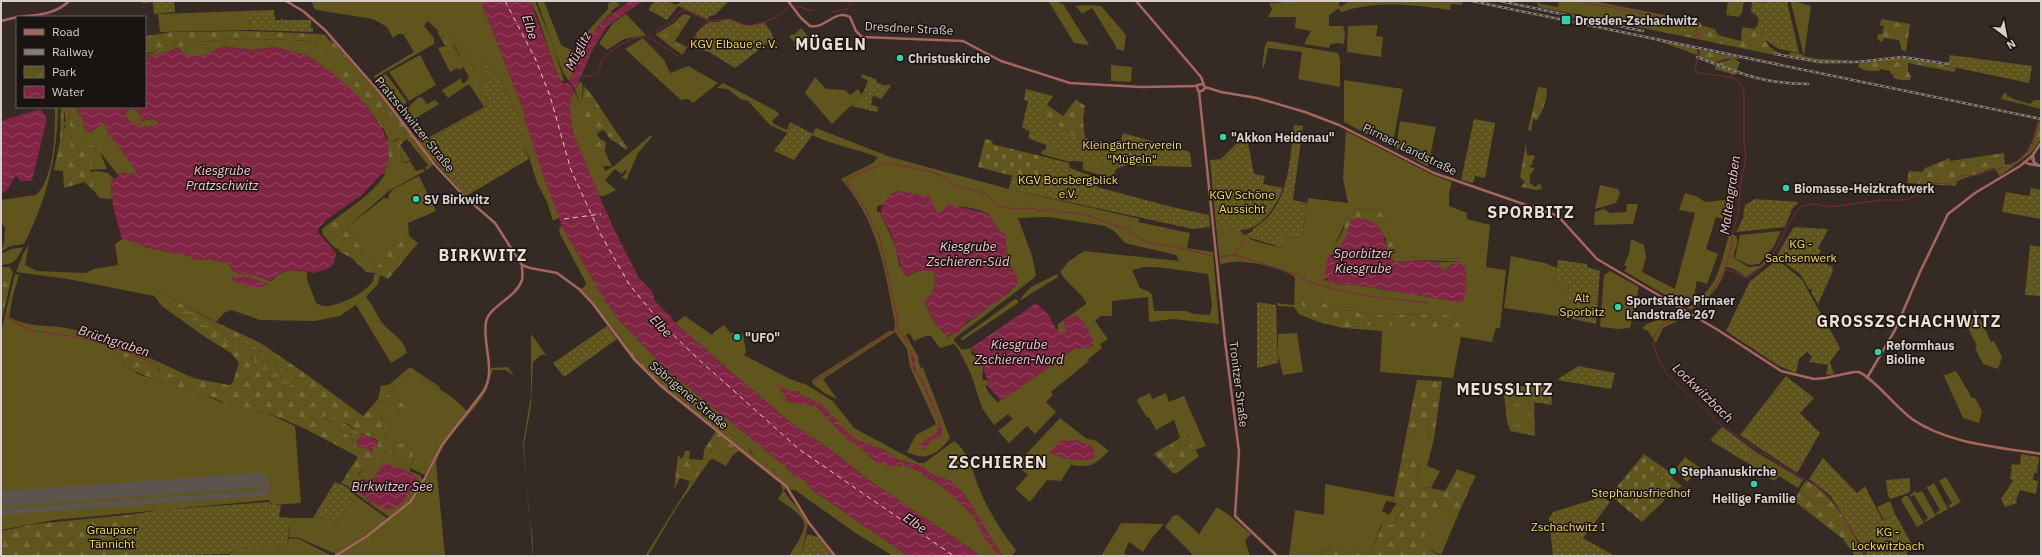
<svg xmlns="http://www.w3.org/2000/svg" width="2042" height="557" font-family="'IBM Plex Sans',sans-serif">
<defs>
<pattern id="forest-firs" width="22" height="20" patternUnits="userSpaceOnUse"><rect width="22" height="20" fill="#5f551d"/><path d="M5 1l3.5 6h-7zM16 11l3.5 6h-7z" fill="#756c3c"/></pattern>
<pattern id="wetland-marsh" width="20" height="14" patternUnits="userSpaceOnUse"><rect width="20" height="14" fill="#5f551d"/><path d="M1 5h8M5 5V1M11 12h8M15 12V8" fill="none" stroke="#756c3c"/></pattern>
<pattern id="cemetery-stones" width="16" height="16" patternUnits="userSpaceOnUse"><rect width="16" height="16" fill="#5f551d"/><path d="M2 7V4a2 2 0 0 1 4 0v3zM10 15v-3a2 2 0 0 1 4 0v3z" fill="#756c3c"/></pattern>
<pattern id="park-tufts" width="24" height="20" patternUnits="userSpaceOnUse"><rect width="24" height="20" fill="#5f551d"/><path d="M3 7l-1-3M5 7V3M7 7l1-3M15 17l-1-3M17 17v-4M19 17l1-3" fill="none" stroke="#756c3c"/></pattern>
<pattern id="garden-dots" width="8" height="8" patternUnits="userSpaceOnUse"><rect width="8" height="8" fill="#5f551d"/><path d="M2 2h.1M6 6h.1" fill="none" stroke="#756c3c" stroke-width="1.8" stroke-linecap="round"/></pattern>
<pattern id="water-waves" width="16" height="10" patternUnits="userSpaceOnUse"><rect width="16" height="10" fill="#812544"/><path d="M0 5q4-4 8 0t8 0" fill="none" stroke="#92445e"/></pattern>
</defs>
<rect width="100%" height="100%" fill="#352a24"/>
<g fill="#5f551d" fill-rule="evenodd">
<path d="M312,1H481L524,112C525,125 533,136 536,150C541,172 551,196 560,217L553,221L547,202L537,183L529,157L522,145L523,127L497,75L492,69L450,36H444L428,21L424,26L434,38V44L375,78L374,76L414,52L403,34H398L393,38L387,27L373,19L316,10L313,7Z"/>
<path d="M530,1H535L553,45L564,81L561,82L558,76L537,15Z"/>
<path d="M537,1H544L561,45L573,51L578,49L586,33L608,9V4L610,3L608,1H615L620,5L611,11L612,13C589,28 583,58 569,81L563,73Z"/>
<path d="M1055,1L1063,4L1089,45L1074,43L1049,2Z"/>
<path d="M1313,1H1339L1340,7L1349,1H1463L1462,5L1451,4L1450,10C1415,5 1375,0 1342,12H1340L1339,8L1329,15V26H1343L1345,33L1344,44L1336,43L1330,45L1329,48L1304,44L1311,31L1295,28L1296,17H1268L1272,9L1269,3Z"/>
<path d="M1537,1L1541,4L1558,7L1559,1H1593L1700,22L1695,29L1698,36L1681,33L1669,26L1662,27L1634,23L1633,26L1538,7Z"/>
<path d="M1728,1H1744L1742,13L1738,17L1726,15Z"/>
<path d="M1793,1L1811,6L1804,56L1818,59L1848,60V61H1811L1786,54H1790V52L1801,54L1804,56L1791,3Z"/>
<path d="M1088,5L1101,6L1126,35L1124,51L1116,49V46L1092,8L1082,14L1077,7L1073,6Z"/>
<path d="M243,11V20H249L251,30L160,32L158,14Z"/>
<path d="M626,14L646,35L624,39L607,50L599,43L613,23Z"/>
<path d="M1378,25L1376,36L1383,37L1381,57L1347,52L1348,26Z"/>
<path d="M320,34L325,35L332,44L326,50L331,57L339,64V66L331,72L308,56L275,47L253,50L221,46C210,54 199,59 185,55L178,48L157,55H145L179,45V48C201,35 285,40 314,41L316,44L321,42Z"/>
<path d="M643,38L664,60L670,73L688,66L718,83L693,103L688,99L681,100L625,49Z"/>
<path d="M1656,40L1696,48L1698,51L1697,55Z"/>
<path d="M1268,41L1338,53L1340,59V87L1298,79L1302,52L1268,48L1264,67H1262L1265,45Z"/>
<path d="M452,44L462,59L470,62L482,77L488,80L479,85L490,105L420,145L410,132L421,143L410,122L405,119L403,112L418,98L422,97L427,104L435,100L439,104L413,120L426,139L484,107L469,84L448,98L442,90L461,78L462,83H465L469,77L463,67L459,70L457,68L450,72L438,48Z"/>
<path d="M420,55L436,85L409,101L389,72Z"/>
<path d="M1111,65L1132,67L1131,82L1111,81Z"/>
<path d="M386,74L407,102L399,109L375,80Z"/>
<path d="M815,77L826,89L845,90L850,95L858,89L862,95L832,124L805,93Z"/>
<path d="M1344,80L1403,89L1394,137H1392V146H1389L1344,122Z"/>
<path d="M580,81L583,84L582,96L589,130L605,171L614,166L651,135L652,137L638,153L625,183L626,180L622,177L627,172L625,170L622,174L615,169L605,180L616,190L604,196H599L573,133L569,105L574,91L581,106L575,90Z"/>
<path d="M723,83L778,112L779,115L772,121L774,124L787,130L790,122L794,124L787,133L770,125L748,101L740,99L728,89L717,88Z"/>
<path d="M2004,93H2007V97L2010,96L2011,98L2030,104L2034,100H2041V109L2001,99Z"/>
<path d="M383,105L402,130L401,136L393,142L391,139H388L378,115Z"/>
<path d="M55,107H58C57,157 47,200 24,244L10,246L1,252L4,243L5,228L1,222V200L36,195C38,192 42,189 43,186C55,163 55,131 55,107Z"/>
<path d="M64,107H69L71,150H62L63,129L66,126Z"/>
<path d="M132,109L137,110L141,121L151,119L159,122L157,125C144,127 128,128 125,111Z"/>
<path d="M79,116L83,117L85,130L91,132L101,124H105L109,135L116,142L136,171L135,174L122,173L118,175L100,152L107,169L90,170L92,166V155L97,149L79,137Z"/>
<path d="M1400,121L1436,127L1428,167L1396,148Z"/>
<path d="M816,128L890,157L1009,189L1140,219L1138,222L1190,233L1187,248L1213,252L1219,324L1173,319L1149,322L1148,297L1112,301V316H1101L1095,321L1108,339L1100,344L1102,348L1088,359L1089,361L1051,392L1053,395L1046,402L1056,412L1035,434L1027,426L1009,443L998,431L1013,419L1008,414L994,425L982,408L971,374L959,350L954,344L940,348L931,336H926L914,341L909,333L906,335L919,358L918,359L920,367L923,368L950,438C938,454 926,462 907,452L916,435L936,424L910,367L907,349L895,332L823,379L837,399L826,394L813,384L812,380L889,331H894L895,323C884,268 879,223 841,179L873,163L878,157C856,149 833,145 812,135ZM897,191L930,197L936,212L939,214C949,200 975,208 989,214L996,227L1005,235L1008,262L1017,277L1011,291L948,337L933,321L925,303C935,289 937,287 933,271L922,270L906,276L899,265L896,247L880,212H877V207L880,205H883L892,194ZM1049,217L1105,226L1114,231L1125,243L1176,255L1179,261L1084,251L1068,262L1060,272C1067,284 1079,290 1086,302V304L1058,324L1057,332H1066L1065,325L1079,317L1084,327L1088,330L1093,342L1092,346L1074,349L1004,399L1000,400L998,403L988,392L985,385L988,386L989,383L988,381L982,379L983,368L975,355H972L971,348L962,350L954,341L955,338L1034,278L1036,275L1032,256L1018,218ZM1143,267H1157L1208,274L1212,305L1210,315L1194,314L1186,311H1154L1152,295L1150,292L1140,288L1132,270Z"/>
<path d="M1346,131L1433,175L1452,182L1449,193V206L1467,213V219L1490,225L1486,267L1506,270L1500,328H1496L1492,341L1497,343L1461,337L1453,378L1380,372L1382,331L1343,328L1376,324H1407L1440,314L1377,315L1337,309L1319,301L1299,302L1318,322L1299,314L1294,307L1278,306L1276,303L1294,305L1295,277C1280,267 1237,256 1220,265L1216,226L1240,230C1248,243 1269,244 1283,248L1285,236L1302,238L1308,198L1348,203L1343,179ZM1367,208L1379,210L1387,220V230L1398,257L1465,259L1469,268H1466L1465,262H1438L1441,269L1446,270L1452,264H1464L1466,286L1460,302L1356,285L1333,284L1328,280L1326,281L1324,279L1327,278C1321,263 1341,237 1346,219L1355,213V209Z"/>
<path d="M1046,145L1074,160L1070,162L1041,154L1042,151L1046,149Z"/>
<path d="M395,149L402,156V162L405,163L410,161L416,171L423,169L425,171L390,190L388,189L330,231L338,248L336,249L323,235L322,229C350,206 389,188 395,149Z"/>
<path d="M1083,161L1117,164L1119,168L1116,169L1114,175L1107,177L1083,170Z"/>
<path d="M96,171L108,173L114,179L111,182L112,199L100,198L92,189L95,182L91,172Z"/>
<path d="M419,176L436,211L408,223L409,236L388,251L380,267H376L365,254L347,227L384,198L388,199L389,194L393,189Z"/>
<path d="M1600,185L1618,189L1620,194L1616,203L1595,209Z"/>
<path d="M1685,193L1698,197L1705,202L1733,199L1734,211L1730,221L1716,217L1706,249L1718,254L1707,284L1697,281L1693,300L1684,306L1624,271L1627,267L1624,265L1629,254L1631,239L1644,245L1646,257L1642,272L1675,289L1695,213L1679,210Z"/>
<path d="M1627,204H1638L1633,224L1594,225L1595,212L1604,209L1610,213L1626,212Z"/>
<path d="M562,226L605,300L620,321L666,369L785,466C791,475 796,476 805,480L811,489L908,556H893L854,532L795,490H791L774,475L776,474L773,467C763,464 752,455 747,445C718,425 688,407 662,383C643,367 628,347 613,327L610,328L594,304L580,289L584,287L586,283L560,234L559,228Z"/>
<path d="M1781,231L1774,246L1759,264L1749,265L1735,258L1740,235Z"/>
<path d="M1729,235H1735C1742,245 1732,249 1734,258L1748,267L1760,266L1771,254L1764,265L1746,277L1732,268L1726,267C1721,288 1708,299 1691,310L1687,308C1719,287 1719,269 1729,235Z"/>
<path d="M122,239L138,243L144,247L188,256L196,260L208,259L227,263L240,275L250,274L272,281C279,270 295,269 307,272V279L316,303C320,305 324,307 328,306C340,305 376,289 374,275L376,273L380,275L378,284L366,297C373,305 377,316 383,324C393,335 403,338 407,353L391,363L356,305L340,316L315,321L260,320L231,310L224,313L216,322L158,291L154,296L68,279L16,272L24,252L29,245L25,265L37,271L86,273L94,269L118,265L115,244Z"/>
<path d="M23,247C17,260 15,264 1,265V254L11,249Z"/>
<path d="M1511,256L1545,263L1557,268L1555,281L1569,284L1564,317L1504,308Z"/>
<path d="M1610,271L1639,287L1630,328L1619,329L1600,327L1604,275Z"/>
<path d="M15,274L19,275L13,295L9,317C29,328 45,324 66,328C82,331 98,337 114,342L116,352L122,356L125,363L123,365L140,375L206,395L218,401L265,412L295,426L301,503L272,505L269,500L54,520L1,530V332Z"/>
<path d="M1057,274L1058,277L1021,300L1020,299L1031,287Z"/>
<path d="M1015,299L1018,300V303L963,340L960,339Z"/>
<path d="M1975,309L1991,342L1994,341L2002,357L1998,369L1983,364L1975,348L1977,346L1966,324L1946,317L1969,324Z"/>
<path d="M1679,311L1688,316L1663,328L1656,343L1648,331L1642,328L1647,324Z"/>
<path d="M685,316L712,335L714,332L724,325L730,333L743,334L746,352L744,355L790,379L807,385L833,401L854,428L919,463H924L954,441C971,454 973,475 981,493C990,513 1002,533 1016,550L1012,556H1002L965,495L950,481L931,474L922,466L899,460L884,450L852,438L821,404L799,394L800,391L792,392L780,389L785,395V401L816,406L847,439L858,446L875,461L895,466L903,465L921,472L929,479L935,481L951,494L973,515L985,538L999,556H981L867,479L839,456L786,419L675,323Z"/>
<path d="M1297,333L1303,372L1283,375L1278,355V334Z"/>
<path d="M531,334L546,355H541L533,362L531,406L524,445L528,506L533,541V556L523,444L531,395Z"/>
<path d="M150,358L189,376L195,378C180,377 156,374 150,358Z"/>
<path d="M508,367L514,376L505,370H493C489,379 489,387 483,396C469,418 444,437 436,463L445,556H337L368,536L410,503L427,478L443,446L487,387L491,368Z"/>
<path d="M1956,371L1972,398H1975L1982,411L1979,423L1963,418L1943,374L1946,375Z"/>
<path d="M411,372H415L453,398L467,411L442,444L425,475L410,468V471L421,476L422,481L407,503L389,517L355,493L358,491L371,503L373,479L368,481L364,479L356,485C355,476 362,471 369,466L376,468L383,453C394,451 402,461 410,468C423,449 400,443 386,439L384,436L392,426L381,417L373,405L378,399L381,402L390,403L398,413L404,406L401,402L387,394Z"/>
<path d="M1150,393L1152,399L1166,393L1169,402L1184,396L1206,446L1195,450L1186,434L1187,442L1184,447L1178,448V444L1181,440L1155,455L1153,454L1180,438L1174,420L1156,430L1149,417L1147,418L1137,401L1139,398Z"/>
<path d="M1060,418L1087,439L1095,440L1109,451C1094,465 1091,468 1071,465L1061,481L1047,480L1030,502L1015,489L1028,475L1016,465Z"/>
<path d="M1418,419H1423L1428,428L1430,439H1434L1427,466L1440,471L1431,488L1415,485L1420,465L1403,452L1406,435L1414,436Z"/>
<path d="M719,446L725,452L735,447L786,487L784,491C793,504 801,510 808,524L801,556H789C810,523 812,522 778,499L783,491L781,484L739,451L733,455L726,466L713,459L710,460L677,507L648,556H645L688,487L689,482H692L708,459L710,451L713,448Z"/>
<path d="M1756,452L1803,480L1798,488L1779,476L1774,481L1747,463Z"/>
<path d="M1457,469L1476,476L1470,488L1452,479Z"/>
<path d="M1946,477L1961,502L1950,508L1948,506L1952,503L1939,481Z"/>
<path d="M1934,483L1948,509L1937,515L1936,513L1940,510L1927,488L1922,490Z"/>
<path d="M1325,484L1394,497L1393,502L1386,501L1382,511L1389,515L1396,504L1404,506L1392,525H1381L1370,556H1361L1350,546L1335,551L1322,550L1320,556H1289L1295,510L1324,515Z"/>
<path d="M1915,491L1917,493L1922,491L1936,516L1925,522L1924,521L1928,518L1914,495L1911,497L1910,495Z"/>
<path d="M356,496L388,519L357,541L336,554L299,538L289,537L291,518H313L314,516L338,521Z"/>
<path d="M1904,496H1908L1924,523L1917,527L1901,500Z"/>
<path d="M1890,501L1895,514L1884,520L1877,507Z"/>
<path d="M1439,506L1458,515L1441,555L1419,544Z"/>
<path d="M1217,507L1230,516L1251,534L1245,540L1250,556H1194L1165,527L1173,516L1178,515L1199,534Z"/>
<path d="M1121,523L1164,524L1151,539L1143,552L1129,542L1124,553L1127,556H1101Z"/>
<path d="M289,538L299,539L332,556H228L236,548L287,545Z"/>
</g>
<g fill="url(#forest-firs)" fill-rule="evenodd">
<path d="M1881,19L1910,24L1906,52L1902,50L1899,40L1884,38L1882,42L1877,39L1878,34H1882L1884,26L1880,25Z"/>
<path d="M1700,22L1702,26L1715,29L1718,35L1741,41L1742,27L1755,29L1756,26L1765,31C1764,45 1771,49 1783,55L1770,54L1633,26L1634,23L1662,27L1677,26L1681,33L1697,36L1695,29Z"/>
<path d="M440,30L444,36H450L492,69L497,75L488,80L482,77L470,62L462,59L454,45H445L437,32Z"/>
<path d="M245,31L320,34L321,42L318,45L314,41C285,40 200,35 179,48L178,45L161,51L145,53L146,36L172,32Z"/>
<path d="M330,38L380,95L434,164L427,170L425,168L428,165L407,139L400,145L410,160L403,163L402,155L398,154L395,149L393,163L395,170L383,174L382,173C391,165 389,151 386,140L391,139L393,142L398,140L402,130L383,105L378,115L384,127L382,128L367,106L331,72L339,66V64L336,62L332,64L329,62L331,57L326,50V48L332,43Z"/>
<path d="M1700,50L1738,58V59H1725L1714,63L1699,57Z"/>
<path d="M1914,58L1956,68L1954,72L1908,63V71L1911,77L1910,80H1901L1893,78L1894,75L1891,74L1890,71L1880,69L1879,71C1872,71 1862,71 1858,66L1860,63L1888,59Z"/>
<path d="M1734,59L1740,62L1735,75L1715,69L1717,63Z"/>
<path d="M584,86C596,98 598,106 608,119C614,129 621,138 628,148L626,150L620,145L610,139L604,130L600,131L597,135L600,139L606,142L605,152L612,166H603C593,144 579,110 584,86Z"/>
<path d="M1538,87L1546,88C1549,96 1542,113 1537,120L1533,119L1531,131L1528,130Z"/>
<path d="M1076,99L1085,106L1083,119L1085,138L1081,141L1041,114L1047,105L1063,116Z"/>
<path d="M61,107H64V121L66,123L63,129L62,149L71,150L69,107H76L79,116V137L97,149L92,155V166L90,171C96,176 96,180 92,189L84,182L64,188L63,171L54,170L60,140Z"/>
<path d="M2038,121H2041V139L2032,152L2000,176L1994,168L1957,181L1956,186L1907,183L1909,171L1922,172L1925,168L1950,158V161L2004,153L2005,165C2029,161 2033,140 2038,121Z"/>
<path d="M1526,143L1527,155L1534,156L1535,158L1532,161L1533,164L1529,166L1535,169L1530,175V183L1535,187L1540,183L1542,189L1536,190L1521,187L1525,182L1520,177Z"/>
<path d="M388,189L390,190L347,227L365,254L376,267L379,266C379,253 399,243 409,236L418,243L388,279L375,273L366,272L352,258L340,252L330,231V225L334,222H342Z"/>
<path d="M1367,208L1379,210L1387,220V230L1398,257L1465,259L1468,262L1469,268H1466L1465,262L1424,260L1395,262C1387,257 1386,247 1386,238L1348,228V234L1337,252L1329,255L1343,231L1346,219L1355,213V209Z"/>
<path d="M1,267H9L13,272L1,323Z"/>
<path d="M158,291L211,320L259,342L306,374L363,416L373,405L381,417L392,426L390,431L384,436L386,439C401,443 422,448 410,468C402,461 395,451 383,453L376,468L369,466L359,473L354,488L358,491L355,493L348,486L341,483L358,457C331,442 293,421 264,412C258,410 251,409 246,409C234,408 218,399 206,395C178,386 148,380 123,365L125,363L122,356L116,352L114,342L150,358L158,369L171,374L229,385L233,382L239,363L231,353L205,337L162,306L154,296ZM240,340L260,350L268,359L294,375L289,387C261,378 254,363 240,340ZM324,417L348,424L360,433L378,440L376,446H372L368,449L356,446L357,442L349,435L339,431Z"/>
<path d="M1302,298L1319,301L1337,309L1377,315L1441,314L1464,321L1462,329L1376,324L1343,328L1318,322L1299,302Z"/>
<path d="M613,327C628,347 643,366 661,382C687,407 718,425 747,445L750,452L767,465L771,464L776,474L774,475L661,385L634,359L610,328Z"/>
<path d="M410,367L440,387V389L415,372H411L387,394L401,402L405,406L402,416L396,410L391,411L390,403L381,402L378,399L381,386L390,384Z"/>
<path d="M1417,380L1442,381L1434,439H1430L1428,428L1422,419H1418L1414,436L1406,435Z"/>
<path d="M716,431L735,447L725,452L719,446L713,448L710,451L708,462L692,482L680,478L674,489L678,456L682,459L685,451H690L689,459L703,460L704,450Z"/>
<path d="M1186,434L1199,456L1177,473H1173L1155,455L1181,439L1178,444V448L1184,447L1187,442L1183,439Z"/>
<path d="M1403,452L1419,458L1421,461L1415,485L1445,491L1452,479L1470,488L1458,515L1439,506L1420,544L1440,556H1370L1382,525H1392L1404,507L1393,502Z"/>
<path d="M1807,481C1832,493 1854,532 1864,556H1855L1843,539L1794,501L1804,483Z"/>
<path d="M136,514L133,538L139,556H1V531L35,524Z"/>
<path d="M1350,546L1361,556H1320L1322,550L1335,551Z"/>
</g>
<g fill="url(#wetland-marsh)">
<path d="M183,309L260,350L268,359L294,375L295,384L289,387L278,383L259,371L251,357L181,312Z"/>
<path d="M325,415L338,419L360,433L361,436L357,442L349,435L339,431L323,416Z"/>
</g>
<g fill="url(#cemetery-stones)">
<path d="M985,139L993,141L992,144L1045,157L1041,171L1052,174L1049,185L978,167Z"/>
<path d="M1644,454L1661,466L1654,475L1666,484L1672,478L1682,486L1664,499V501L1642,522L1610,495Z"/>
</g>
<g fill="url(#park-tufts)">
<path d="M683,14L691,16L675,41L687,47L682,55L657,36L656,34L674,23Z"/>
<path d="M801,28L809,38L815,37L812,46L803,39L798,41L794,46L795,42L789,37L792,34L794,35Z"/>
<path d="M1503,385L1534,387L1535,436L1510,431L1507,421Z"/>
</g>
<g fill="url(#garden-dots)">
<path d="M142,1H174L175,12L154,14L153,2L142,3Z"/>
<path d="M656,1H667L676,5L682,1H729L715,15L710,16L707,19L678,6L667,20L649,10L650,6Z"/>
<path d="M1752,1L1766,3L1767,1H1787L1799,53L1779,49L1764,39L1765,31L1757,27L1759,20L1756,15L1751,12Z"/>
<path d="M274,10L275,20H281V18L283,20H311V28H313V32L251,30L249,20H243V11Z"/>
<path d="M728,19L748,26L764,22L772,33L771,34L774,38L735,68L709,52L691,46L697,33L703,26L710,22H717Z"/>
<path d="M1950,55L2032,66L2029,83L1948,66Z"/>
<path d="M862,74L877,80L876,82L886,86L888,84L891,86L881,99L873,96L871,105L878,107L877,112L851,106L862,95L868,81L861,77Z"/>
<path d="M497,75L523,127L522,145L529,159L466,196L420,145L490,105L479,85Z"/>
<path d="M1026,89L1053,96L1041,114L1081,141L1085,138L1099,142L1120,144L1123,133L1190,152L1192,167L1126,165L1119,168L1117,164L1074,161L1046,145L1028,138L1030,132L1022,127L1028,101L1024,100Z"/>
<path d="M1474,119L1495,123L1485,178L1475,176L1473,183L1461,180Z"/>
<path d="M794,124L813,134L794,160L774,151Z"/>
<path d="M1294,125L1303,126L1293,200L1307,203L1302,238L1285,236L1283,248L1244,236L1253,231V229C1290,207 1289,163 1294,125Z"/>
<path d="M1237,143H1248L1254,174L1265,176L1263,184L1283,188C1277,205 1262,229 1241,230C1233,231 1223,227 1216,226L1210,160L1221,159Z"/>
<path d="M1045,157L1069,163L1070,168L1099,179L1097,187L1172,207L1209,215L1210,227L1193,229L1009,189L1012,176L1049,185L1052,174L1041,171Z"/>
<path d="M2031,188L2041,190V219L2002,212L2006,192L2029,196Z"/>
<path d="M1755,199L1798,202V203L1792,209L1785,227L1736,232L1744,216L1743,214L1745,205Z"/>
<path d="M1796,227L1828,229L1818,249L1821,251L1816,259L1833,267L1832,270L1833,271L1818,304L1811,292L1812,289H1809L1800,274L1776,257L1793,228Z"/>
<path d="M2030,245L2041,247V296L2025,295Z"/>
<path d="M1776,258L1802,280L1840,348L1830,362L1834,374L1826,375L1828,365L1809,362L1812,356L1807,352L1799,359L1796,373L1779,366L1726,331L1750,281L1771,265Z"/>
<path d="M1558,260L1587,264V267L1600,271L1596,324L1564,317L1569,284L1555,281Z"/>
<path d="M1257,302L1276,305L1278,363L1257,368Z"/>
<path d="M607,326L617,339L564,377L553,363Z"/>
<path d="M1578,366L1615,373L1611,389L1557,380Z"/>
<path d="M1786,376L1814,398L1800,413L1820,433L1797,473L1740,435Z"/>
<path d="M1537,381C1553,386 1551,390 1552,405L1533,402L1534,384H1537Z"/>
<path d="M1722,427L1756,452L1747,463L1710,440Z"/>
<path d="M2021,454L2039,457L2037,473H2034L2033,480L2038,481L2036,494L2020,490L2016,500L2017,503L2005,507L2001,499L2013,481L2010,478L2012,469L2010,468L2012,464L2020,465Z"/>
<path d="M1685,457L1700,468L1687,482L1682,477L1677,467Z"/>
<path d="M1823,458L1857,493L1865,486L1883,521L1895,514L1914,548L1906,553L1908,556H1868L1830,495L1809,479Z"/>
<path d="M1661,466L1674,475L1666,484L1654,475Z"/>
<path d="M1910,478V492L1891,499L1888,496L1886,480Z"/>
<path d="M335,482L347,487L356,496L338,521L314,516Z"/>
<path d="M1599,494L1610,502L1583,538L1615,556H1553L1549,519L1553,512L1595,499Z"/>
<path d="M269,502L272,505H281L279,517L291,518L287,545L236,548L229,554L139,556L133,538L136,514L159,510Z"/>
<path d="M807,534L818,537L833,556H801Z"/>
</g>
<g fill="url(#water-waves)" fill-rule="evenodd">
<path d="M481,1H530L561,82L564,84L568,82L574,91L569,105L573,133L611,223L639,278L652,291L655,301L671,317L675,323L786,419L839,456L867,479L981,556H908L811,489L805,480C796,476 791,475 785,466L666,369L620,321L605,300L563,229L536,155L528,128L525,123L524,112Z"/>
<path d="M630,1H643L607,26L592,51L575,90L569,81L590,37L602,21Z"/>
<path d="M221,46L253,50L275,47L308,56L331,72L352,90L367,106L383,130L388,145L389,161L386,169L362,195L326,220L318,229V232L336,253L334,264L327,269L314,273L298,270L280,273L270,281L250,274L240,275L232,270L227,263L208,259L196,260L188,256L144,247L138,243L122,239L113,206L111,182L122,173L135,174L136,171L116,142L109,135L105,124H101L91,132L85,130L83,117L79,116L76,107H145V55H157L179,48L185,55C199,59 210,54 221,46ZM132,109L137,110L141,121L151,119L158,122L157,125C145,127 128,128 125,111Z"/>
<path d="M40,109L47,118L32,181H20L16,175L7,190L1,194V121Z"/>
<path d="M897,191L930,197L936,212L939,214L949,204L989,214L996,227L1005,235L1008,262L1017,277L1018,284L998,301L964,324L958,333H952L946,338V334L933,321L925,302C936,289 937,287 933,271L922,270L904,276C897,258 895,232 881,217C879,206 888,196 897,191Z"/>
<path d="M1358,218C1397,224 1377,251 1395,262L1424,260L1438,262L1441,269L1446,270L1457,262L1464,264C1468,275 1466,288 1464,300L1460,302L1356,285L1333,284L1328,280L1325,274L1329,255C1344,250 1346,234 1351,220Z"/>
<path d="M232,277H250L268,284V285C254,290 244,286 231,279Z"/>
<path d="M1036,303L1048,314L1058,332H1066L1063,320L1077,315C1081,319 1095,338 1093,343C1092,347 1089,345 1086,349L1080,347L1074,349L1004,399L1000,400L988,386L989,383L981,363L971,348Z"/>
<path d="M905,336L915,360V369L925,385L938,416L942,430L941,437L931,440L926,449L923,450L920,444L937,432L939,422L921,381L913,369L909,346L903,337Z"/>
<path d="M779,385L792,392L800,391L799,394L821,404L853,438L884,450L899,460L922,466L931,474L950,481L965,495L1002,556H999L985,538L973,515L951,494L935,481L929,479L921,472L903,465L888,466L875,461L858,446L847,439L816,406L785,401V395L778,386Z"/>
<path d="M360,433L378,441V449L376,446H372L373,452L370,454L368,449L356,446L361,436Z"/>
<path d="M1077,440L1093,447L1095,458C1079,463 1065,459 1049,453L1060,441Z"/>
<path d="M384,463L406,470L418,478C396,518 388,518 354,488L364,479L368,481L373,479Z"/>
</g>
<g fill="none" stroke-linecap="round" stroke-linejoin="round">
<g stroke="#812544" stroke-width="1">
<path d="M1577,1L1691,23L1696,28L1699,40"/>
<path d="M795,6L814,11"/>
<path d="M832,12L847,9L852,1"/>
<path d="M672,21L679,12L684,10L709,21"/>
<path d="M656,31L670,23"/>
<path d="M683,54L696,33L709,21L729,19L744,25L754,26L775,18L789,7"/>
<path d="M1698,57V50"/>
<path d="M1698,58L1695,68L1698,73L1730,77L1736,79L1744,90V146L1746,158L1740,186L1738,215L1732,235V245L1725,269"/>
<path d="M583,76C586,76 592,77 595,75C601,71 599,64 603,59C612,48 636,33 650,38L678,56"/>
<path d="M1235,255L1244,239"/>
<path d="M1220,257L1234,255L1246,258L1297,275"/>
<path d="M1301,278C1340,295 1386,298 1428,303"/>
<path d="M1328,287L1330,282"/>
<path d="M1,314L29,330L84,338L113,347L154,363"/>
<path d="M898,328L903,334"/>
<path d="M895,329L898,327L897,317L880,239L865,208L846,181L857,174L876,167L890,163L905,166L931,172L942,176L952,184L987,194L995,204L1004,207L1018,209L1031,208L1040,211L1051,209L1062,212L1084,214L1127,230L1146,242L1180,248L1213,256"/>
<path d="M813,382L892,331"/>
<path d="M1866,556L1837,506L1822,489L1800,477L1723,427L1667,374L1659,361L1653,343L1655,335L1662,325L1683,315L1708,298L1725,270L1732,271L1746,278C1780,261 1779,231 1801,206L1815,204L1831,207L1880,200H1904L1923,193L1929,185L1933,183L1952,184L1960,176L1977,175L2014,164L2031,148L2040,121"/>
</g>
<g stroke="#f7c1cd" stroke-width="1" stroke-dasharray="5 4" stroke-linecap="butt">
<path d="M505,1L535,58L550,96L571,170L600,233L629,284L661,323L696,357L800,450L954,556"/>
<path d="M564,219L601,214"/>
</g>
<path stroke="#5e544e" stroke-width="6" d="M1,512L262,493L266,491L267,485L263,480H259"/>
<path stroke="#5e544e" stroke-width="15" d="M1,499L259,480"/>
<g stroke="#a6665e" stroke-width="2.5">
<path d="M286,1L303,11L325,30L381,94L435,165L465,197L495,223L522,265L530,268L557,273L579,289L593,304L634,359L661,386L786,486L809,523L835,556"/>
<path d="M788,1L801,18L810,26C826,29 834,9 850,17L856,31L862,37L963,41L1001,61L1070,83L1141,87L1197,86"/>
<path d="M1136,1L1201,77L1205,88L1202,91H1198L1197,85L1203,84"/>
<path d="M18,17C36,15 55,15 69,1"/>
<path d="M1,21L17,17"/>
<path d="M1205,87L1221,92L1257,98L1305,112L1339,125L1434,173L1558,216L1597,259L1718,330L1781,371L1814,379L1825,378L1854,372H1859C1876,380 1895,407 1912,419C1948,444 1999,447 2041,454"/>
<path d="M1199,91L1225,341L1239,452L1235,516L1277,556"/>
<path d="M2033,155L2034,162L2038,165"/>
<path d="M2025,162L2029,164L2041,166"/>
<path d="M1867,378L1895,330L1920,272L1948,214L1975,193L2020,166L2032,156L2041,143"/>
<path d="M335,556L367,536L410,502L425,478L442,445L483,392C497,371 482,345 486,322C489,306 516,298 522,280C523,276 522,270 522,265"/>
</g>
<g stroke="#887e79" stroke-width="1">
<path d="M2041,142L2031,158L2034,164L2041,167"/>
<path d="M2040,556L2041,555"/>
</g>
<defs>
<g id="rail">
<path d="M1280,1H1293"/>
<path d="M1405,1H1407"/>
<path d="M1472,1L2041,119"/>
<path d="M1500,1L1643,31"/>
<path d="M1775,54L1819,62H1857L1903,57L1948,64"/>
<path d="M1697,57C1739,73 1763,84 1808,84"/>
</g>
</defs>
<use href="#rail" stroke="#887e79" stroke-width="2.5"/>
<use href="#rail" stroke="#191411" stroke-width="1" stroke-dasharray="3" stroke-linecap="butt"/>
</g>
<g fill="#31d4a9" stroke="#191411" stroke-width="1.5">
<rect x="1561" y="15" width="10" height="10" rx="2"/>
<circle cx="900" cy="58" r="4"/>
<circle cx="1223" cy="137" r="4"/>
<circle cx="1786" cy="188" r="4"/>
<circle cx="416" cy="199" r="4"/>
<circle cx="1618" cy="307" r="4"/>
<circle cx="737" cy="337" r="4"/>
<circle cx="1878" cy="352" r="4"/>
<circle cx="1673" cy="471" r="4"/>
<circle cx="1754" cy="484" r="4"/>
</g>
<g text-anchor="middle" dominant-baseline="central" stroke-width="3" stroke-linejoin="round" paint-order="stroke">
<g font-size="12" font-weight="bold" fill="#d7cfcb" stroke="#191411" text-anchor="start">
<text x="1575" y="20">Dresden-Zschachwitz</text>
<text x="908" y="58">Christuskirche</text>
<text x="1231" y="137">"Akkon Heidenau"</text>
<text x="1794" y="188">Biomasse-Heizkraftwerk</text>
<text x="424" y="199">SV Birkwitz</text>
<text x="1626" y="300">Sportstätte Pirnaer<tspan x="1626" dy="14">Landstraße 267</tspan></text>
<text x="745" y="337">"UFO"</text>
<text x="1886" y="345">Reformhaus<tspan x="1886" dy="14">Bioline</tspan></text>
<text x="1681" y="471">Stephanuskirche</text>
<text x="1754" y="498" text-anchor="middle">Heilige Familie</text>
</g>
<g font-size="12" fill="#d7cfcb" stroke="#191411">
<text transform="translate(909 28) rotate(3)">Dresdner Straße</text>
<text transform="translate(415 124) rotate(51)">Pratzschwitzer Straße</text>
<text transform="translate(1410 149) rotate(26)">Pirnaer Landstraße</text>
<text transform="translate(1239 384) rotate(83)">Tronitzer Straße</text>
<text transform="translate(689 395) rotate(40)">Söbrigener Straße</text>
</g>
<g font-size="12" fill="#f8de4f" stroke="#191411">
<text x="734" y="43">KGV Elbaue e. V.</text>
<text x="1132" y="144">Kleingärtnerverein<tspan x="1132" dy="14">"Mügeln"</tspan></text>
<text x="1068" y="179">KGV Borsbergblick<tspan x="1068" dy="14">e.V.</tspan></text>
<text x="1242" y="194">KGV Schöne<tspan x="1242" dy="14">Aussicht</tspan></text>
<text x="1801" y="243">KG -<tspan x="1801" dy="14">Sachsenwerk</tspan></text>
<text x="1582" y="297">Alt<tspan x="1582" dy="14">Sporbitz</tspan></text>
<text x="1641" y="492">Stephanusfriedhof</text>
<text x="1568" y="526">Zschachwitz I</text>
<text x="112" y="529">Graupaer<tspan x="112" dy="14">Tännicht</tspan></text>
<text x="1888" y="531">KG -<tspan x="1888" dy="14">Lockwitzbach</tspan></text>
</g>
<g font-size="13" font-style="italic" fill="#f7c1cd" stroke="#191411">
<text transform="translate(530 27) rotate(72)">Elbe</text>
<text transform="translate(578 51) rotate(-63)">Müglitz</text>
<text x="222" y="170">Kiesgrube<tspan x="222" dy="15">Pratzschwitz</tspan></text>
<text transform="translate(1730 195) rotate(-82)">Maltengraben</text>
<text x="968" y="246">Kiesgrube<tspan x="968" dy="15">Zschieren-Süd</tspan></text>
<text x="1363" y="253">Sporbitzer<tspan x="1363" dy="15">Kiesgrube</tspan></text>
<text transform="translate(661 326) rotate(46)">Elbe</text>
<text transform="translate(114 341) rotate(18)">Brüchgraben</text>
<text x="1019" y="344">Kiesgrube<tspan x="1019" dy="15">Zschieren-Nord</tspan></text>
<text transform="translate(1703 393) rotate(44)">Lockwitzbach</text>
<text x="392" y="486">Birkwitzer See</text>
<text transform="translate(915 523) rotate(34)">Elbe</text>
</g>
<g font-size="16" font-weight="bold" letter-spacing="1" fill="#eedfd7" stroke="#191411">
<text x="831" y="44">MÜGELN</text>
<text x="1531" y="212">SPORBITZ</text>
<text x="483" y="255">BIRKWITZ</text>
<text x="1909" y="321">GROSSZSCHACHWITZ</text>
<text x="1505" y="389">MEUSSLITZ</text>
<text x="998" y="462">ZSCHIEREN</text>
</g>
</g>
<rect width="2042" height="557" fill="none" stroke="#d7cfcb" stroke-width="4"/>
<rect x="16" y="16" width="130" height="92" fill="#191411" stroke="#655f5b"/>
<rect x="24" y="29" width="20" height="6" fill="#a6665e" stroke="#655f5b"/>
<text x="52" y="36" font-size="12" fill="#d7cfcb">Road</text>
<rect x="24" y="49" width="20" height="6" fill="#887e79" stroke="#655f5b"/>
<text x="52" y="56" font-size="12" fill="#d7cfcb">Railway</text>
<rect x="24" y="66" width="20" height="12" fill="url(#park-tufts)" stroke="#655f5b"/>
<text x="52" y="76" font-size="12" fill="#d7cfcb">Park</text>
<rect x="24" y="86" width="20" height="12" fill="url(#water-waves)" stroke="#655f5b"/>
<text x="52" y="96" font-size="12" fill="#d7cfcb">Water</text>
<g transform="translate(2006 36) rotate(148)" stroke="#191411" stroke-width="3" paint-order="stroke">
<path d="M0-3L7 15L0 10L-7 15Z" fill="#d7cfcb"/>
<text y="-6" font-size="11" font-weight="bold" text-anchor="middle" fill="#d7cfcb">N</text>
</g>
</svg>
